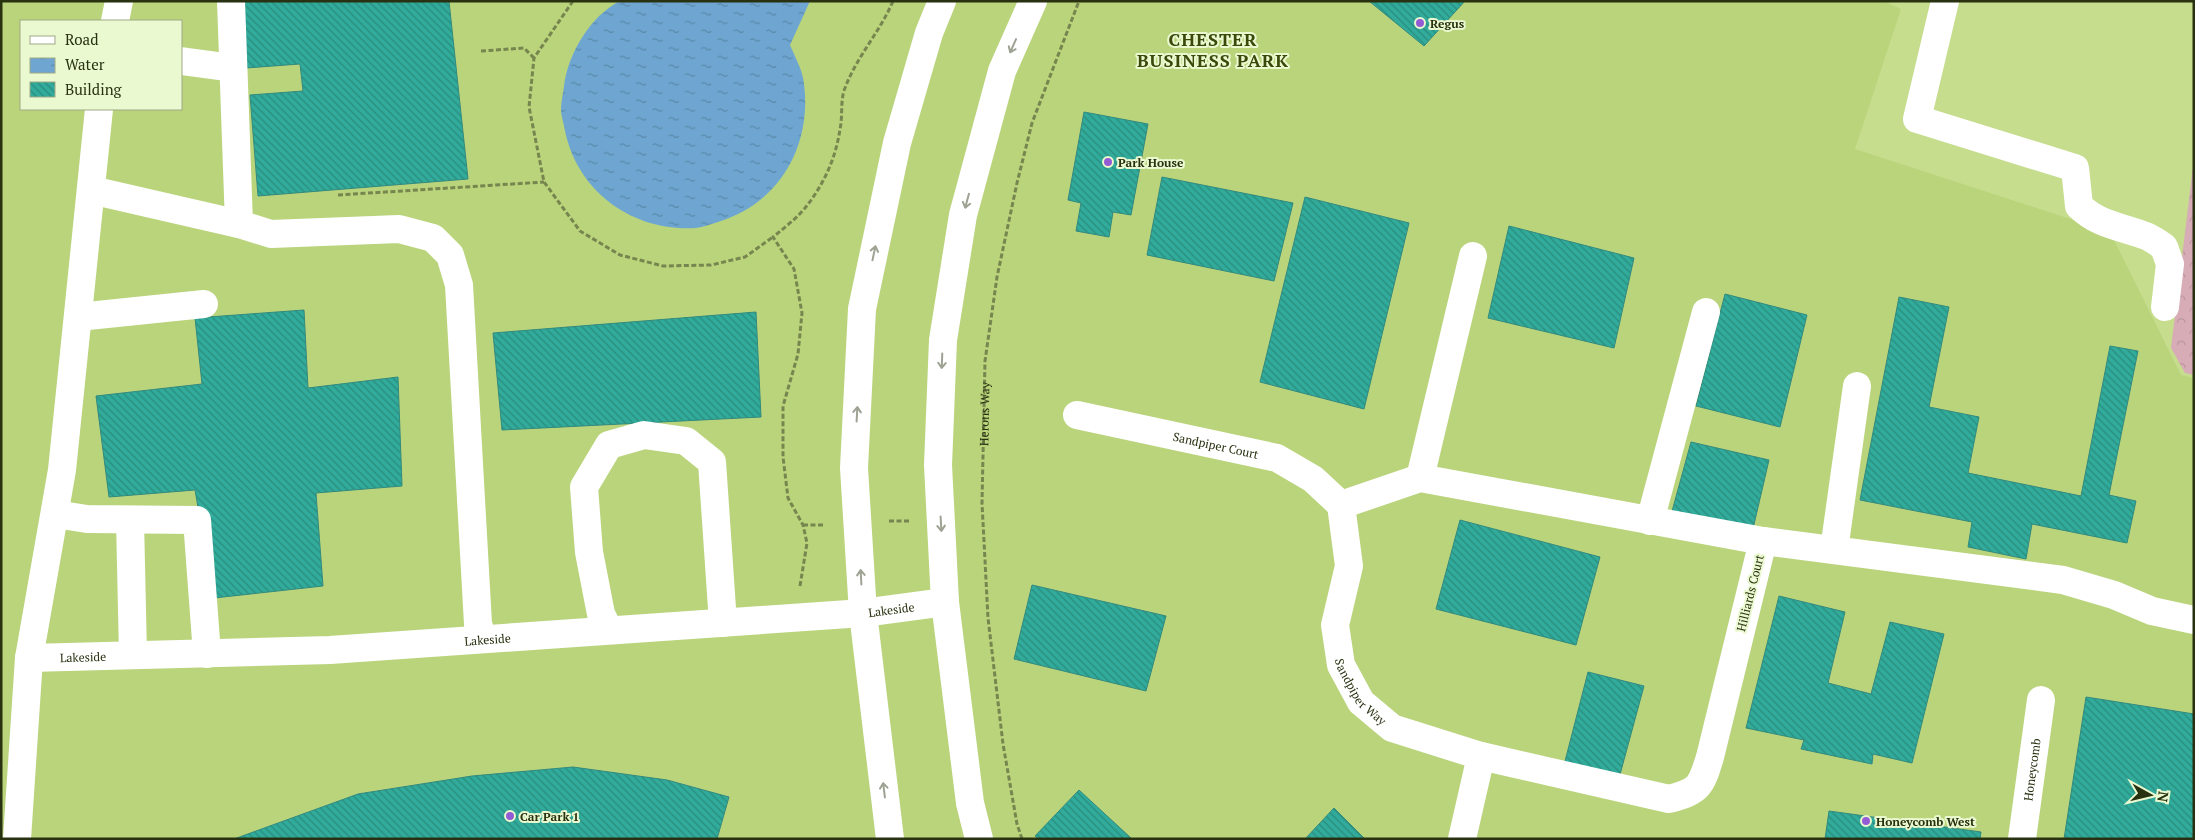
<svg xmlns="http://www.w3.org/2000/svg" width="2195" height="840" font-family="'PT Serif',serif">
<defs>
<pattern id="forest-crowns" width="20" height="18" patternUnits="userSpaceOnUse" patternTransform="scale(1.25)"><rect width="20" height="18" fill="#d8acb7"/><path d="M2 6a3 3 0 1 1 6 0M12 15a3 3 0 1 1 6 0" fill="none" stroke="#b9949c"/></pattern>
<pattern id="water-ripples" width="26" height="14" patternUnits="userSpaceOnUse" patternTransform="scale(1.25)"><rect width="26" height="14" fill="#6ea6d1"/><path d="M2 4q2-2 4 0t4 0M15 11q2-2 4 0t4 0" fill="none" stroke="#5a88a8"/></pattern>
<pattern id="building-back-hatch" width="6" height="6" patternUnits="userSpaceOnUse" patternTransform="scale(1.25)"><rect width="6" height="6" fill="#31ab9b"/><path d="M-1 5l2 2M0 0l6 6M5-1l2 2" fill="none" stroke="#2a8c7d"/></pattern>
</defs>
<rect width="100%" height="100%" fill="#c5dd8d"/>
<path fill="#bad47c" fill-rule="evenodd" d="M1,1H1883L1901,9L1855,149L2110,232L2181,375L2194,378V839H1ZM21,21H181V109H21Z"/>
<path fill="url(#forest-crowns)" d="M2194,158V375L2185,373L2171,348Z"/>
<path fill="url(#water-ripples)" d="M620,1H810L790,45C795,57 803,71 804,84C812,146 779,204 718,222C711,224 703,227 696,228C634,232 578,193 565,131C564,124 561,116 561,109C561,102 563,94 564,86C568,54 590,16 620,1Z"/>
<g fill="url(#building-back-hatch)" stroke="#328a7e">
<path d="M242,1H449L468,179L258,196L250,95L303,91L300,64L246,68Z"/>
<path d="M1369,1H1465L1424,46Z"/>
<path d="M1084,112L1148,124L1131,215L1113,212L1109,237L1076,231L1081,203L1068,200Z"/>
<path d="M1162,177L1293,203L1274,281L1147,255Z"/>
<path d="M1305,197L1409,223L1364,409L1260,382Z"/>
<path d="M1509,226L1634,258L1614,348L1488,318Z"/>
<path d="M1725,294L1807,315L1780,427L1696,406Z"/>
<path d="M1899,297L1949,307L1929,407L1979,417L1968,473L2081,496L2110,346L2138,351L2109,495L2136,501L2127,543L2032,524L2026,559L1968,547L1972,522L1860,500Z"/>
<path d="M304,310L308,388L398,377L402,486L316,493L323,586L214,598L195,490L109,497L96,396L202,384L195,318Z"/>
<path d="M756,312L761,417L502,430L493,333Z"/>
<path d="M1691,442L1769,460L1752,533L1671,515Z"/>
<path d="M1460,520L1600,557L1576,645L1436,609Z"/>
<path d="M1032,585L1166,616L1146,691L1014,659Z"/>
<path d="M1779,596L1845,612L1828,683L1871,694L1890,622L1944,634L1912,763L1873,754L1872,764L1801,749L1804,740L1746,728Z"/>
<path d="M1588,672L1644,686L1618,782L1563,769Z"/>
<path d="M2086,697L2194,714V839H2064Z"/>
<path d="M573,767L667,780L729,797L717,839H234L358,794L472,776Z"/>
<path d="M1079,790L1132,839H1039L1035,836Z"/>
<path d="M1334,808L1365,839H1305Z"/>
<path d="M1829,811L1981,832L1980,839H1825Z"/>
</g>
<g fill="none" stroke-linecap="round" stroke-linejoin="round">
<g stroke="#76864e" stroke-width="3" stroke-dasharray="5 2.5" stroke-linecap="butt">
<path d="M573,1L534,58L529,107L544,182L580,231L620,255L663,266L711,265L745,257L773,237"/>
<path d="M481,51L524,48L534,58"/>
<path d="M338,195L544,182"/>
<path d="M889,521H910"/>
<path d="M803,525H825"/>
<path d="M800,586L807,543L803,525L788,498L783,457V406L798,354L802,313L794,269L773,237C784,228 796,219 805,208C823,186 836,158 840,129C843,116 840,100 845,88C857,56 880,32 893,1"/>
<path id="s1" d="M1022,839L1017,824L1003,744L988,618L982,503L985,361L997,277L1017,183L1032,123L1079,1"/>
</g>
<g stroke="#fff" stroke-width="28">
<path d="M231,1L239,224"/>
<path d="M1945,1L1917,119L2075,168L2079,206C2099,225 2119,226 2143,235C2151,237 2158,243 2164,247L2170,264L2165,307"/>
<path d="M115,21L119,1"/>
<path d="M181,61L233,68"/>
<path d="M91,190L239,224L271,234L399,229L433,238L450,255L459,285L478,624L483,639"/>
<path d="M78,317L204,304"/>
<path id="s2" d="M1077,415L1277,458L1313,479L1341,505"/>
<path d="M1420,478L1473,256"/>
<path d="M1341,505L1420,478L1763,541L1710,757C1701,787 1699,791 1669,799L1481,756"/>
<path id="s3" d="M1341,505L1349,566L1335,625L1341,665L1361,702L1392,728L1481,756L1462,839"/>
<path d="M55,514L87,519L197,520L207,654"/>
<path d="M130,520L133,655"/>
<path d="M1650,521L1706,312"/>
<path d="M1763,541L2063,580L2114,595L2152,611L2194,620"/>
<path d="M1834,550L1857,386"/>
<path d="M609,630L601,614L589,552L584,487L609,445L644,435L686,441L712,462L723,623"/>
<path id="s4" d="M29,658L330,650L863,613L945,602"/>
<path d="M17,839L29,658L62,470L99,109"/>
<path d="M890,839L863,613L854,468L862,309L897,143L929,33L942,1"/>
<path d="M979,839L970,803L945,602L938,465L943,340L963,215L1002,71L1033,1"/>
<path id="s5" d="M2022,839L2041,700"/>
</g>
</g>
<defs><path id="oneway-shaft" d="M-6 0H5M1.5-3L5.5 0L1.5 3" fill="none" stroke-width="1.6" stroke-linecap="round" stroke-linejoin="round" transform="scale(1.25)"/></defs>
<g stroke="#9ea293">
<use href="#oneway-shaft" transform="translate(1013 46) rotate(114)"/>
<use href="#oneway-shaft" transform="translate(967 201) rotate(105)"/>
<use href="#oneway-shaft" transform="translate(874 253) rotate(-78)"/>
<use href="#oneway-shaft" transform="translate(942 361) rotate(92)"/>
<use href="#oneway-shaft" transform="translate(857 414) rotate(-87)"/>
<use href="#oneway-shaft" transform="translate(941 524) rotate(87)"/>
<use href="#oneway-shaft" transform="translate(861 577) rotate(-93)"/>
<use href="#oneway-shaft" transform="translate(884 790) rotate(-97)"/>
</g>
<g fill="#935bd4" stroke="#ebf9d1" stroke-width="2">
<circle cx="1420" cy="23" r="5"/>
<circle cx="1108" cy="162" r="5"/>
<circle cx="510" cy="816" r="5"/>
<circle cx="1866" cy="821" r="5"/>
</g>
<g text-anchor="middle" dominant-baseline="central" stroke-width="4" stroke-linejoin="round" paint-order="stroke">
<g font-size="12" font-weight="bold" fill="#283110" stroke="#ebf9d1" text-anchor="start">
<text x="1430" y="23">Regus</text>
<text x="1118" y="162">Park House</text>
<text x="520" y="816">Car Park 1</text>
<text x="1876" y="821">Honeycomb West</text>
</g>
<g font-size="12" fill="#283110" stroke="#ebf9d1">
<text stroke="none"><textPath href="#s1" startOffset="428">Herons Way</textPath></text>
<text stroke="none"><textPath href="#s2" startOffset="142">Sandpiper Court</textPath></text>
<text transform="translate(1750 593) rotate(-76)">Hilliards Court</text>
<text stroke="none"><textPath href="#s4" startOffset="864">Lakeside</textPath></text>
<text stroke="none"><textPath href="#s4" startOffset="459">Lakeside</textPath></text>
<text stroke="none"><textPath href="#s4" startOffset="54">Lakeside</textPath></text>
<text stroke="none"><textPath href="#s3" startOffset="196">Sandpiper Way</textPath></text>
<text stroke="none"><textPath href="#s5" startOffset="70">Honeycomb</textPath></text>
</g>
<g font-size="18" font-weight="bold" letter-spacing="1" fill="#3a490a" stroke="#ebf9d1">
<text x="1213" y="39">CHESTER<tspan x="1213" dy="21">BUSINESS PARK</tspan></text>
</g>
</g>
<rect width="2195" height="840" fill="none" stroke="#283110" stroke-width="5"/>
<rect x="20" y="20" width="162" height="90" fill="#ebf9d1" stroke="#9da984"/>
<rect x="30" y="36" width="25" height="8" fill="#ffffff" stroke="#9da984"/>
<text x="65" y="45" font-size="15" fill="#283110">Road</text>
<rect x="30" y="58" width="25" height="15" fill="url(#water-ripples)" stroke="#9da984"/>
<text x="65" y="70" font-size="15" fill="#283110">Water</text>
<rect x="30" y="82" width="25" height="15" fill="url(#building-back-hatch)" stroke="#9da984"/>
<text x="65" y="95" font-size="15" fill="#283110">Building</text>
<g transform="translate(2150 795) rotate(98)" stroke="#ebf9d1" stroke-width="4" paint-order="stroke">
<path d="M0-4L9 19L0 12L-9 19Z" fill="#283110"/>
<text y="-8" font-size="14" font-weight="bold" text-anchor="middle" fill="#283110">N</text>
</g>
</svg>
